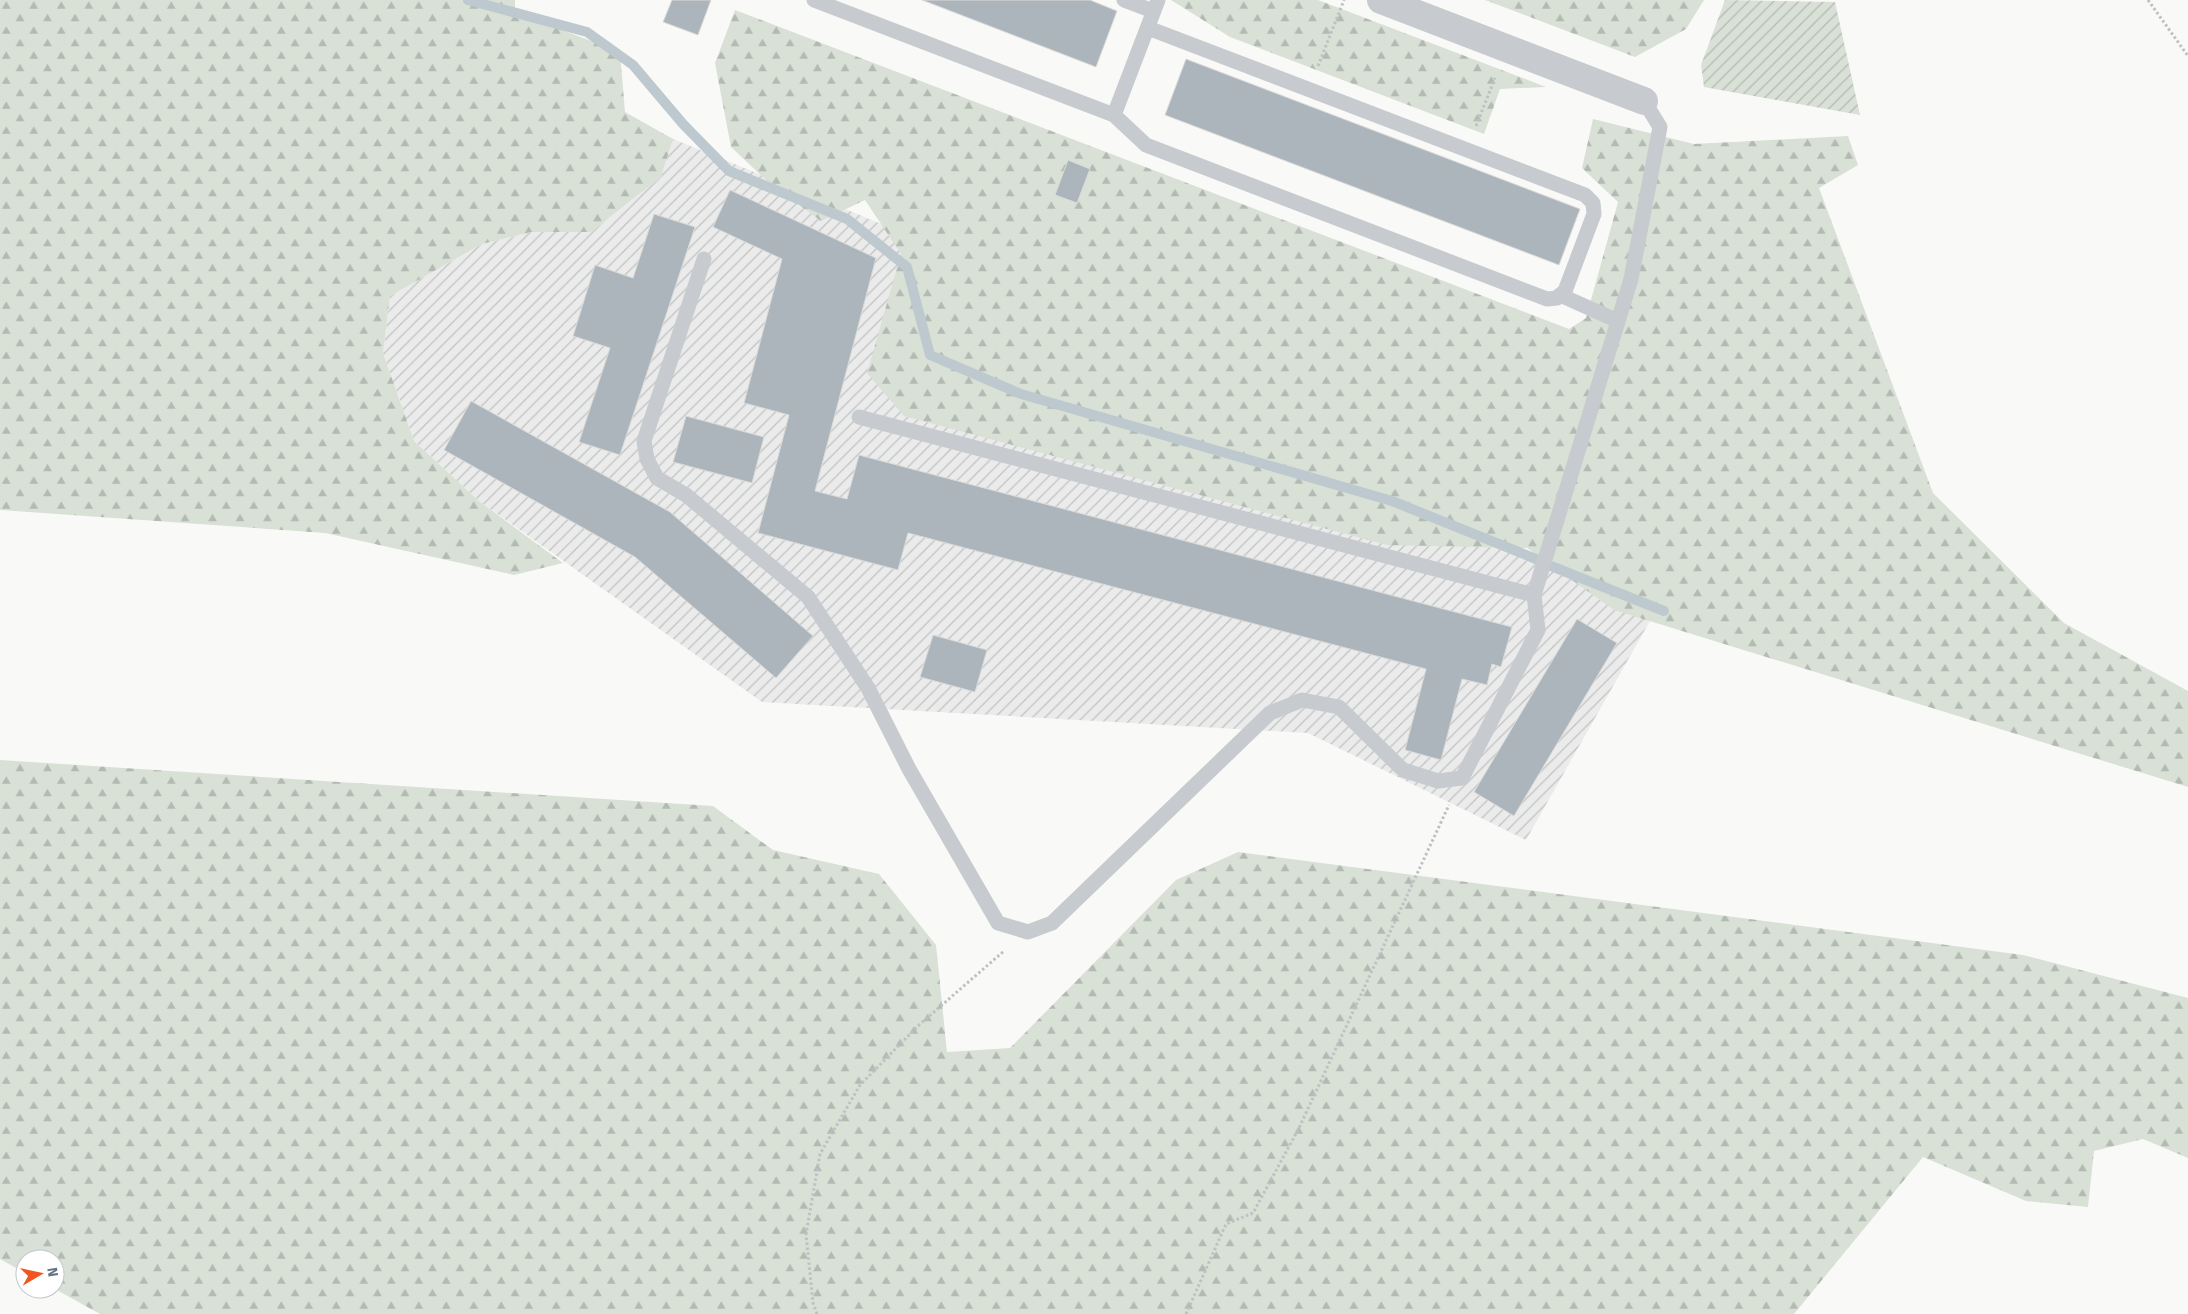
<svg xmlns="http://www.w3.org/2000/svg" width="2188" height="1314" font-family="'Fira Sans',sans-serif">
<defs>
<pattern id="industrial-furrows" width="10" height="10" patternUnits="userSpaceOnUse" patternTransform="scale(1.25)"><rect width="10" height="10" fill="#eaebea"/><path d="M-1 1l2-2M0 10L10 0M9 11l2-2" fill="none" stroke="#c1c3c3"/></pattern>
<pattern id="forest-firs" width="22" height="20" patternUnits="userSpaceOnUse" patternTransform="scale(1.25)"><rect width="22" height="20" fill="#d9e0d6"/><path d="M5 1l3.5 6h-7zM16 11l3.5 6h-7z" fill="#b3bab3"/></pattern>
<pattern id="garden-furrows" width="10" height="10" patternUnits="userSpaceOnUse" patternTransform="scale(1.25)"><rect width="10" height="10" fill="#d9e0d6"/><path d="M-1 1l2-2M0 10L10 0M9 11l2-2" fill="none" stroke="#b3bab3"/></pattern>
</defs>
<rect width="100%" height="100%" fill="#f9faf7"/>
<path fill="url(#industrial-furrows)" d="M673,139L938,247L1501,543L1655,612L1526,840L1308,733L762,702L479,501L414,441L383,353L390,296L482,244L531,232H591L661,177Z"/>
<g fill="url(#forest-firs)">
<path d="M0,0H515V12L620,52L625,112L673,139L661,177L591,232H531L482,244L390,296L383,353L414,441L479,501L563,563L514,575L325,533L0,510Z"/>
<path d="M1171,0H1318L1546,87L1500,89L1484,134L1230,37Z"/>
<path d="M1485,0H1704L1686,29L1635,57Z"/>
<path d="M735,10L1569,329L1586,318L1618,202L1582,168L1593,119L1694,144L1848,136L1858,165L1819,188L1933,493L2064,623L2188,691V787L1614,610L1527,548L1387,545L904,416L867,373L901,254L865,200L821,221L767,181L731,147L715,63Z"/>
<path d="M0,760L713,806L773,850L879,874L936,945L947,1052L1010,1048L1176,880L1238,852L2023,955L2188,998V1158L2143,1139L2094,1151L2088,1207L2026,1201L1923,1157L1794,1314H100L55,1289V1259H25V1273L0,1259Z"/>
</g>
<path fill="url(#garden-furrows)" d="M1725,0L1835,2L1860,115L1704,87L1701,65Z"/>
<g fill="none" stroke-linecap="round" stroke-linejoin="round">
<g stroke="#bec9cf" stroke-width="10">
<path d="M468,0L587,32L633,65L683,124L729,171L847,219L907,267L930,355L1021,394L1392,501L1536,559"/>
<path d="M1551,566L1664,611"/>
</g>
</g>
<g fill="#acb5bc" stroke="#dbdbd9">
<path d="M672,0H711L698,35L663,22Z"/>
<path d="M922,0H1090L1117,11L1096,67Z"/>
<path d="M1186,59L1580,209L1559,265L1165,115Z"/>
<path d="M1068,160L1090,169L1077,203L1055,195Z"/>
<path d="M730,190L876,258L815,491L847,499L859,455L1512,627L1501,667L1492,664L1487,685L1462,679L1441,760L1405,750L1426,669L908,533L898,570L758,533L789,415L744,403L782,259L713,227Z"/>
<path d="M654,214L695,227L620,455L579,442L610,348L573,336L595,265L633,278Z"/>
<path d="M471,401L670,512L813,636L776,678L635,557L444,450Z"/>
<path d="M686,416L764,437L752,483L673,462Z"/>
<path d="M1577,619L1617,643L1514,816L1474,792Z"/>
<path d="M933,635L987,650L975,692L920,677Z"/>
</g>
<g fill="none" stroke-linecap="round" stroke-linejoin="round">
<g stroke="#bec1c4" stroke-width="3" stroke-dasharray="2.5 2.5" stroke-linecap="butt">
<path d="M2148,0L2188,56"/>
<path d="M1318,66L1344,0"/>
<path d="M1476,126L1495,78"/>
<path d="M817,1314L813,1303L806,1234L820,1154L860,1085L919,1025L1004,951"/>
<path d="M1186,1314L1226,1224L1253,1213L1299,1128L1449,805"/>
</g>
<g stroke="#c7cbcf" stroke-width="15">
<path d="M814,0L1114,115L1146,145L1547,299L1557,298L1565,291L1594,214L1593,203L1585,195L1148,28"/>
<path d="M1124,0L1153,11"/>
<path d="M1114,115L1158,0"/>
<path d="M704,259L644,441L647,459L657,478L686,495L808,597L868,688L909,769L998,923L1028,932L1052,923L1270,713L1302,700L1339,707L1403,770L1438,781L1462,778L1538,630L1534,595L1631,279L1660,127L1644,101"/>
<path d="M1560,295L1618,321"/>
<path d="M859,417L1534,595"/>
</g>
<path stroke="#c7cbcf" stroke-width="28" d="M1381,0L1644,101"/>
</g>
<g transform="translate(40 1274) rotate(81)"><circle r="24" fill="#ffffff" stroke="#c0c7ce"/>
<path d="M0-4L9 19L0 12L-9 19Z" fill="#ef5621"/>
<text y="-8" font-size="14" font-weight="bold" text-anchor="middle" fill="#627484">N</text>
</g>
</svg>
